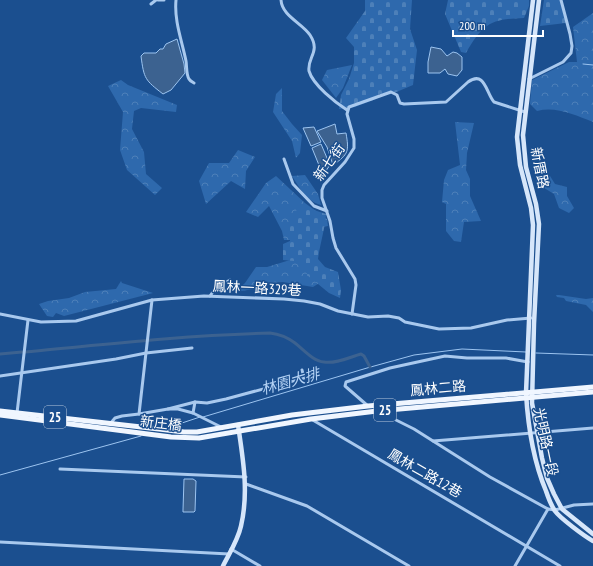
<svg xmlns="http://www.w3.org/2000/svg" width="593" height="566" font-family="'PT Sans Narrow','Noto Sans TC',sans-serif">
<defs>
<pattern id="forest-crowns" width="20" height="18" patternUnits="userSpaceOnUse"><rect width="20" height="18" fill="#2e69ad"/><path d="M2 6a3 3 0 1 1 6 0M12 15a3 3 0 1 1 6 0" fill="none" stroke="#4d80b9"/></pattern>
<pattern id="cemetery-stones" width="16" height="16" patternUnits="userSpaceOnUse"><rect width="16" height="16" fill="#2e69ad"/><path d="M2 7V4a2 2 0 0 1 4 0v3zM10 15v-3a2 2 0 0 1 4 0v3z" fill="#4d80b9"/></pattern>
</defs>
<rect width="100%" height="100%" fill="#1b4f8f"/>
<g fill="url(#forest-crowns)">
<path d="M593,13V122C575,115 556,106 537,111L530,104L532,80L569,62H577L573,27Z"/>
<path d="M352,65L343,88L336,98L322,80L327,70Z"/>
<path d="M121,80L128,85L177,105L176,112L141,108L134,111L132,129L144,152L146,174L162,188L155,195L127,170L120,150L123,112L108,86Z"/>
<path d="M282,88V111L292,124L302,135L300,153L296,158L292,141L273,112L276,94Z"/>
<path d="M455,122L474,123L467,153L466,170L470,179V196L481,221L464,222L461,242L454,241L446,231V204L442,202L444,180L448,170L460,165Z"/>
<path d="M238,150L255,157L246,171L245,189L231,181L206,204L199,181L209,163H229Z"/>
<path d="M305,175L318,194L321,205C307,202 299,187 292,176Z"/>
<path d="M276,176L305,203L327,219L328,226L313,229L296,240H284L282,231L269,206L258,217L246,212L266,183Z"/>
<path d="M550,176L555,184L567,187V196L574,208L569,213L559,208L554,194L536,183V177Z"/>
<path d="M300,257L324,280L313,287L283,282L254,284V289L235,292L245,283L256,267H267Z"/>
<path d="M121,281L122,283L153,293L64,316L56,313L53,317L47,316L39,304L48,301L69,298L85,292L116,289Z"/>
<path d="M556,295H559L586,299L593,298V312L586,305L566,301L564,298L557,297Z"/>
</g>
<g fill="url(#cemetery-stones)">
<path d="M365,0H412L410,29L417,50L413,85L394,93L379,94L376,99L355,107L339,109L341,95L349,79L354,63V47L346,38L365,11Z"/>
<path d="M448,0H529V6L524,18C490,19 483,24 466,53L461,52L445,14Z"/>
<path d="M544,0H560L566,23L540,26Z"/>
<path d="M308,208L326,214C325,229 320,244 318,259L325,267L338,272L341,290L340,298L329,293L307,275L305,262L283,260V244L290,241L289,225L297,209Z"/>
</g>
<g fill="#3c6290" stroke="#9cc4f0">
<path d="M177,39L184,64L185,73L171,90L163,94C145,80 144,79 141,56L144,53H156L160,49H163L166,44Z"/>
<path d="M431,47L441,49L447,56L453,52L457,53L462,57V70L457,76L448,74L445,69L440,73H428V62Z"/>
<path d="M335,124L337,134L346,133C349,151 349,154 333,165L327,147L317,131Z"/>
<path d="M314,127L321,142L311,146L303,128Z"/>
<path d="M321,144L330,165L323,175L312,148Z"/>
<path d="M184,479H193L196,481L195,511L194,512H183V510Z"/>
</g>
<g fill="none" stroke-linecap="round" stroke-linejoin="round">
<g stroke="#9cc4f0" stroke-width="1">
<path d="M583,64L593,65"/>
<path d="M536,353L593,355"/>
<path d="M203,417L367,368L414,355L462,349L526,352"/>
<path d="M167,428L200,417"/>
<path d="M0,475L141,436"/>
</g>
<g stroke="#3c6290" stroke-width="3">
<path d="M25,352C107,344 188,335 270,333C279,334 287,337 295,343C304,350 313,361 324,362C336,364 350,357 361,354L364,356L370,367"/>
<path d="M0,354L22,352"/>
</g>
<g stroke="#a9c9ee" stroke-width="3">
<path d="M158,0H164"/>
<path d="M176,0C174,21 182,41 186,61C187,67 186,74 189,79C190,81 192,82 194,83"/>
<path d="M281,0C282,16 302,23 310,35C321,52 307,57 309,71C313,85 336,103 347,110"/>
<path d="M151,4L156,0"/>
<path d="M529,79L563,62L571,53L572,46L570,34L561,0"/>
<path d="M284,159L293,184L314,206L327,211"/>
<path d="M210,296L215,289L230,280"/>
<path d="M0,314L41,322L76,321L152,300L204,296L284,299L304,301L320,304L338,311L368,317L388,316L399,318L405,322L439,329L471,328L507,320L531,318"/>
<path d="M352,314L356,285L355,279L336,248L333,238L330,221L322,198V190L324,185L345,162L354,148V139L347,114L349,107L391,92L397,95L400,103L404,104L446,102L468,82C485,70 486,93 494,102L525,112"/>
<path d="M0,376L116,359L146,353L192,348"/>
<path d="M368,406L345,386L346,382L390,368L445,356L467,358H506L528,362"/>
<path d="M168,409L195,402L207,403L226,399L304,378L302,370"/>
<path d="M378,411L414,429L490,477L548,509L555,510L574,505L593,504"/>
<path d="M17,413L28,320"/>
<path d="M193,413L195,402"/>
<path d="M139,414L152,300"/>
<path d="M311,419L560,566"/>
<path d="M110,424L115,418L122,416L139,414L168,409H178L193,413L221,427"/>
<path d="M433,441L593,428"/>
<path d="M60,469L246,477"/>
<path d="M246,484L307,506L409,566"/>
<path d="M0,542L229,554"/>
<path d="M231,549L260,566"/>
<path d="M515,566L548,509"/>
</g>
<g stroke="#d6e6fa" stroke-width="4.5">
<path d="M533,0L517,137L520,165L531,208L533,225L526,393C528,427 533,460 546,491C548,497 551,505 555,511C560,518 584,536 593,541"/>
<path d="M539,0L523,135L526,167L536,204L539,224L534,324L532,403L542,458L547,478L554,494L562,509L593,534"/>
<path d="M223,566C229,554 238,540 241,526C249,492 243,459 238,425"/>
</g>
<g stroke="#f0f6ff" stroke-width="5">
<path d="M0,411L159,429L184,432H197L292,415L368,406L593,387"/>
<path d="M0,415L171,437L199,438L311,419L377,411L593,392"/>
</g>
</g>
<g text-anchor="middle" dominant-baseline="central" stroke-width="3" stroke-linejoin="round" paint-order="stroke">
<g fill="#1b4f8f" stroke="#bbcadd" stroke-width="1">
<rect x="374" y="399" width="22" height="22" rx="3"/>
<rect x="44" y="406" width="22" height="22" rx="3"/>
</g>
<g font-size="13" font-weight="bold" fill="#fff">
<text x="385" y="410">25</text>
<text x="55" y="417">25</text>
</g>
<g font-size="14" fill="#fff" stroke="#1b4f8f">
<text transform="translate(329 162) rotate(-54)">新七街</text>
<text transform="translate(540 168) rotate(79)">新厝路</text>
<text transform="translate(257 288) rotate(3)">鳳林一路329巷</text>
<text transform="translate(438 388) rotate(-5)">鳳林二路</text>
<text transform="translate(161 423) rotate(7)">新庄橋</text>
<text transform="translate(546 442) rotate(78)">光明路一段</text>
<text transform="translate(425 473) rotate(30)">鳳林二路12巷</text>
</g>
<g font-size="15" font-style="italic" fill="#b5d3f5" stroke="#1b4f8f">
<text transform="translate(290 381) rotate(-16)">林園大排</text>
</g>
</g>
<path d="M453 30v6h90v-6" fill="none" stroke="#ffffff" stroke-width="2"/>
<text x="459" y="30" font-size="12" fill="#ffffff" stroke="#1b4f8f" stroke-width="3" paint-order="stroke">200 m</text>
</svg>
